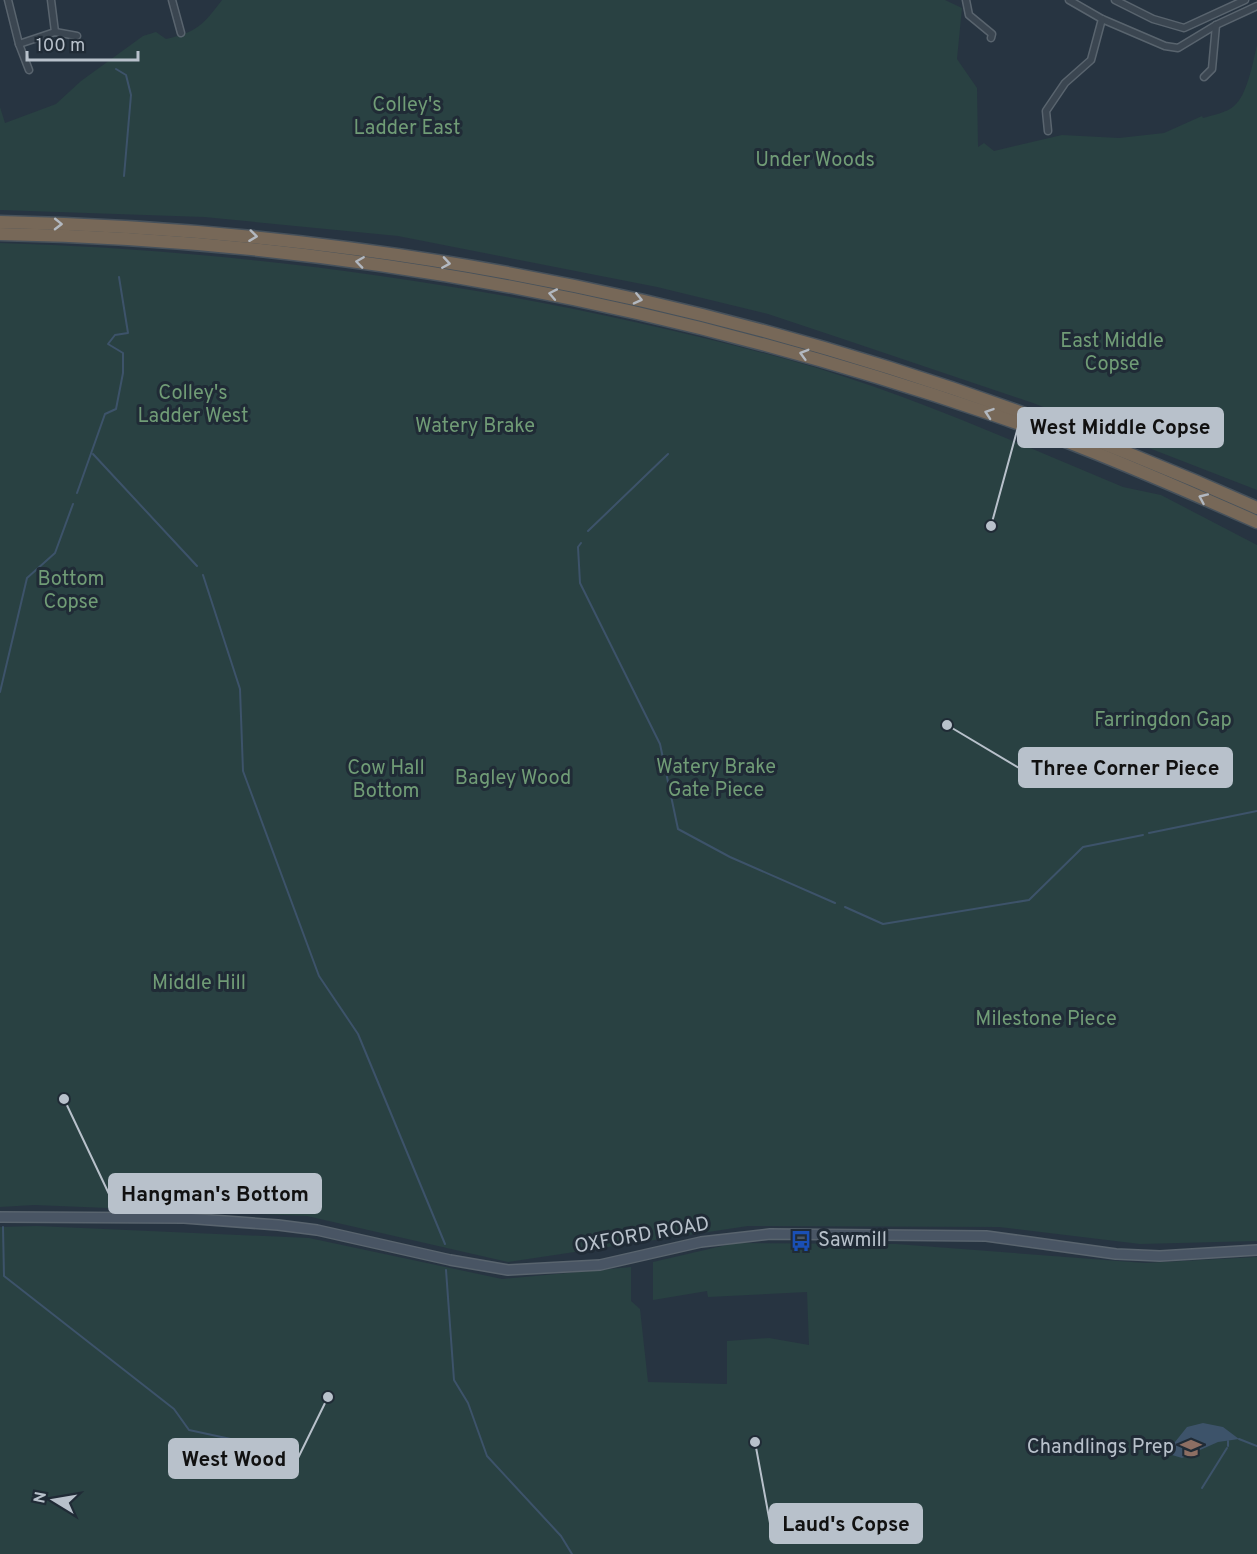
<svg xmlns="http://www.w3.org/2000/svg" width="1257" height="1554" font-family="Overpass,sans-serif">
<rect width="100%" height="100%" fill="#273441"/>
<g fill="#294142">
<path d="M222,0H945L962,8L957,59L977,88L978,147L984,143L994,151L1062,135L1119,138L1164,133L1202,116L1203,118C1213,115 1226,113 1234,106C1247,96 1253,62 1257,45V490L1033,403L843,339L768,314L657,287L398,236L204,217L0,210V107L5,123L56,104L81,81L143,36L156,32L166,39C197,32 203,25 222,0Z"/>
<path d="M0,243C264,251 531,290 786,359C902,391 1012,441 1123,487L1161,495L1257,545V1241L1140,1244L999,1227L748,1226L508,1262L307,1216L34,1205L0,1207Z"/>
<path d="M37,1226L309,1238L502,1279L631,1267V1301L640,1309L648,1382L727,1384V1341L769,1338L809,1345L807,1292L708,1297L707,1291L653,1300V1262L735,1243L896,1244L1145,1263L1257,1257V1554H0V1227Z"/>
</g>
<path fill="#3d536a" d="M1203,1423L1223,1427L1239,1439L1218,1442L1182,1458L1172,1455L1171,1447L1187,1427Z"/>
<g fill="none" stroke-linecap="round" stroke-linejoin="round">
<g stroke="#3d536a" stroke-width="2">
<path d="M116,69L126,75L131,95L124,176"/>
<path d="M93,454L197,566"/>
<path d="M77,493L105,414L116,409L123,373V353L108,344L115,335L128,333L119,277"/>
<path d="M588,531L668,454"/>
<path d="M581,543L578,547L580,583L660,744L678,829L730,857L835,903"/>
<path d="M203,575L240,689L243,771L319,976L358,1034L445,1244"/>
<path d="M0,692L27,578L55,553L73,504"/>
<path d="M1149,833L1257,811"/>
<path d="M845,907L883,924L1029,900L1083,847L1143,835"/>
<path d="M3,1227L4,1276L174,1409L189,1430L240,1441"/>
<path d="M446,1270L454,1380L468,1403L487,1456L561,1536L572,1554"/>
<path d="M1239,1439L1257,1446"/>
<path d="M1228,1441V1446"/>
<path d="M1202,1488L1227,1448"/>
</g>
<defs>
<g id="street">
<path d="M8,0L19,44L29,70"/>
<path d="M51,0L55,32"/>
<path d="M172,0L181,33"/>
<path d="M966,0L969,15L992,34L991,38"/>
<path d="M1069,0L1102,19L1165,46L1178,48L1216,25L1257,6"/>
<path d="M1115,0L1153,19L1184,28L1245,0"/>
<path d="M19,44L55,32L77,36"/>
<path d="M1204,77L1212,69L1216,25"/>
<path d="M1048,131L1046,111L1065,83L1091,60L1102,19"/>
</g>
<path id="secondary" d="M0,1217L184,1218L278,1225L317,1230L450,1260L508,1270L600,1265L701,1242L770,1234L986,1236L1116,1254L1160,1256L1257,1250"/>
<g id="highway">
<path d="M0,222C441,231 855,328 1257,508"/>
<path d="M0,234C338,240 672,305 991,414C1082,445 1169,483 1257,522"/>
</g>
</defs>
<use href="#street" stroke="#59646e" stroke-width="9"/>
<use href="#secondary" stroke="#59646e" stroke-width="12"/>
<use href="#highway" stroke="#46515b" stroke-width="15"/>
<use href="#street" stroke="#3b4651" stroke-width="6"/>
<use href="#secondary" stroke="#495564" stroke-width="9"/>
<use href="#highway" stroke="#776858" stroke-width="12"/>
</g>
<defs><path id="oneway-chevron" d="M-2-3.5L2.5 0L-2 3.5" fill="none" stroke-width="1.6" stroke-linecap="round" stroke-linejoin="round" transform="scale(1.5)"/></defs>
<g stroke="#b2b8c0">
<use href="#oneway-chevron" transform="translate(58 224) rotate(1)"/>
<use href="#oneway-chevron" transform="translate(253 236) rotate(7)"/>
<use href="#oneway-chevron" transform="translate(360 262) rotate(-172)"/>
<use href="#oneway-chevron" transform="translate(446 263) rotate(9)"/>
<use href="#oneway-chevron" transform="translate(553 294) rotate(-169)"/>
<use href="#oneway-chevron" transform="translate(638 299) rotate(13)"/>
<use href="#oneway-chevron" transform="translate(804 354) rotate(-164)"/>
<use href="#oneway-chevron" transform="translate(989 413) rotate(-161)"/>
<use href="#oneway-chevron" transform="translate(1203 498) rotate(-156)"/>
</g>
<defs>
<symbol id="bus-bare" viewBox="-9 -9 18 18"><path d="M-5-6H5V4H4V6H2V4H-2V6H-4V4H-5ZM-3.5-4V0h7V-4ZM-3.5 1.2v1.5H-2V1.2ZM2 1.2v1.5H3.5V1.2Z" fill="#1a4fb4" stroke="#202b36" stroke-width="2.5" paint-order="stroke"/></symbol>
<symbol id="school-bare" viewBox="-9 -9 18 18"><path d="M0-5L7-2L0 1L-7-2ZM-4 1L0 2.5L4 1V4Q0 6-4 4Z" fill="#8d6e63" stroke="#202b36" stroke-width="2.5" paint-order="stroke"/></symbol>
</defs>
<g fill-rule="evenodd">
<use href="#bus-bare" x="786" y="1226" width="30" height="30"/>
<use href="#school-bare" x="1176" y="1433" width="30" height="30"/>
</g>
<g text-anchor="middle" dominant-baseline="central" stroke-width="6" stroke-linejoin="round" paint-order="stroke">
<g font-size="20" fill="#709c76" stroke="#202b36">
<text x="407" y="106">Colley's<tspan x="407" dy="23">Ladder East</tspan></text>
<text x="815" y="161">Under Woods</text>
<text x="1112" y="342">East Middle<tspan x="1112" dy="23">Copse</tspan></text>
<text x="193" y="394">Colley's<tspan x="193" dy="23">Ladder West</tspan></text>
<text x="475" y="427">Watery Brake</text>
<text x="71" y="580">Bottom<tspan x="71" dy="23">Copse</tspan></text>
<text x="1163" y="721">Farringdon Gap</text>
<text x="716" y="768">Watery Brake<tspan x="716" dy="23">Gate Piece</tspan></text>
<text x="386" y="769">Cow Hall<tspan x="386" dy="23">Bottom</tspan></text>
<text x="513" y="779">Bagley Wood</text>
<text x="199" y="984">Middle Hill</text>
<text x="1046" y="1020">Milestone Piece</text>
</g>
<g font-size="20" fill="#b8c1cb" stroke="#202b36">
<text transform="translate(642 1236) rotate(-10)">OXFORD ROAD</text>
</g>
<g font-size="20" fill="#b8c1cb" stroke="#202b36" text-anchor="start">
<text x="818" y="1241">Sawmill</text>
<text x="1174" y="1448" text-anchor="end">Chandlings Prep</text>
</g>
</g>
<path fill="none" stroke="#b8c1cb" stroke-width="2" d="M991 526L1018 427M947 725L1019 768M64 1099L109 1194M328 1397L298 1458M755 1442L770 1523"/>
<g fill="#b8c1cb" stroke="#202b36" stroke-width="2">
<circle cx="991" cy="526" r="6"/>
<circle cx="947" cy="725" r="6"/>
<circle cx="64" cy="1099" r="6"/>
<circle cx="328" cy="1397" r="6"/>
<circle cx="755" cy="1442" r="6"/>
</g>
<g fill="#b8c1cb" stroke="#b8c1cb" stroke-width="2">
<rect x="1018" y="408" width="205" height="39" rx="6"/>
<rect x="1019" y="748" width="213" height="39" rx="6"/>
<rect x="109" y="1174" width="212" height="39" rx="6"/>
<rect x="169" y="1439" width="129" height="39" rx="6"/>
<rect x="770" y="1504" width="152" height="39" rx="6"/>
</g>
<g font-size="21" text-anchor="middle" font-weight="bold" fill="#111">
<text x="1120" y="434">West Middle Copse</text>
<text x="1125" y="775">Three Corner Piece</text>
<text x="215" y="1201">Hangman's Bottom</text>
<text x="234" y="1466">West Wood</text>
<text x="846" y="1531">Laud's Copse</text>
</g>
<g transform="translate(54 1500) rotate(281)" stroke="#202b36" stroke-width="4.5" paint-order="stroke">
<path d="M0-4.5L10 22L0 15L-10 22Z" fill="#b8c1cb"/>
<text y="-9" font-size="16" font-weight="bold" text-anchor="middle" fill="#b8c1cb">N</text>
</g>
<path d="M27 51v9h111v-9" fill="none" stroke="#b8c1cb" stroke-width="3"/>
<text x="36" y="51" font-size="18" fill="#b8c1cb" stroke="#202b36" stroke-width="4.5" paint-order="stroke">100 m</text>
</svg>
